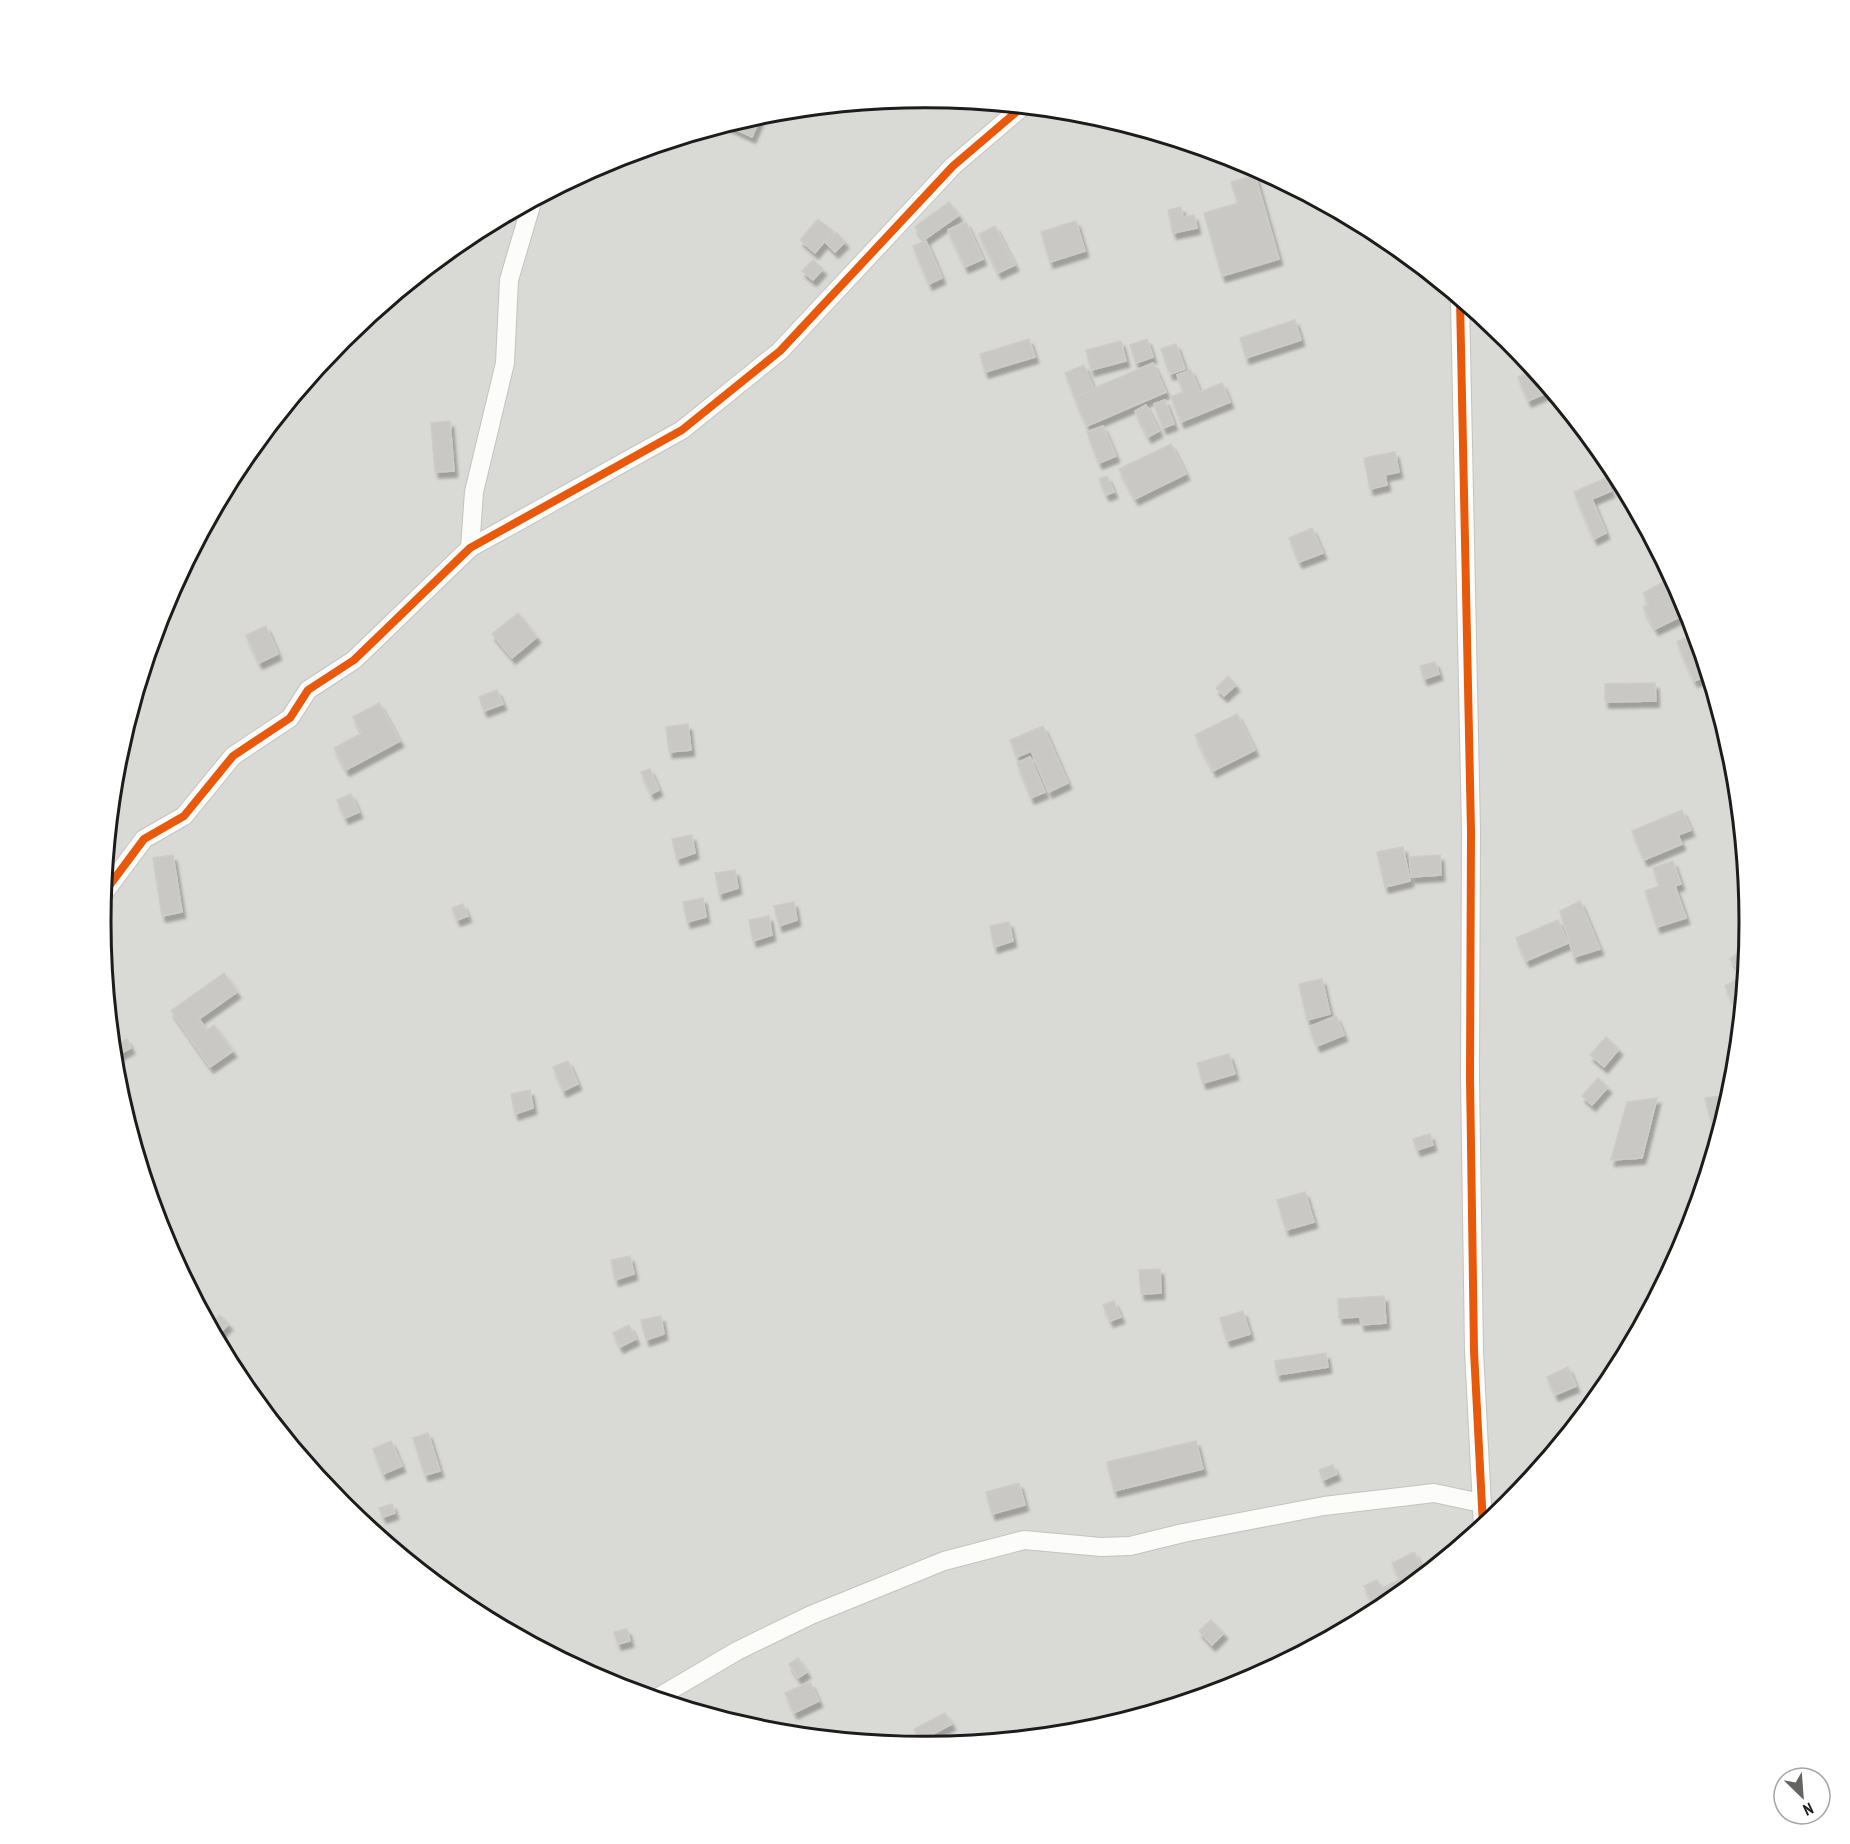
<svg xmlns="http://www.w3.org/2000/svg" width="1850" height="1844" font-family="'PT Sans Narrow',sans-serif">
<defs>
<filter id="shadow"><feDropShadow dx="3.5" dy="6" stdDeviation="1.5" flood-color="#0004"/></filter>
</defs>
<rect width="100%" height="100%" fill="#eaeae5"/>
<circle fill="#d9d9d6" cx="925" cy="922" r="822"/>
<g fill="#c9c8c4" stroke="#cdccc7" stroke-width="1.5" filter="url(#shadow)">
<path d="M762,114L752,137L726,125Z"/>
<path d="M1255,175L1279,259L1222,276L1204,213L1238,203L1231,182Z"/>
<path d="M949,202L959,215L924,240L915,227Z"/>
<path d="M1181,207L1183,217L1194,215L1197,228L1173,233L1168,210Z"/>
<path d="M818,219L833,231L815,253L800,240Z"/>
<path d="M1076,221L1085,251L1050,262L1041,232Z"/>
<path d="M966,222L983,259L965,267L948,230Z"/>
<path d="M995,226L1015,265L998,273L979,234Z"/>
<path d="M836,232L845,242L835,252L825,242Z"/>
<path d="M926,241L942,278L929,284L913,246Z"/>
<path d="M813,260L823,269L813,280L802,271Z"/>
<path d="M1295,320L1301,340L1246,358L1240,338Z"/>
<path d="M1029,339L1035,357L985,372L980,354Z"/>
<path d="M1147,339L1153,357L1136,363L1130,345Z"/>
<path d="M1121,341L1126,361L1091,370L1086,350Z"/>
<path d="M1176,344L1185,369L1170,374L1161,349Z"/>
<path d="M1153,363L1166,392L1087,426L1074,397Z"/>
<path d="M1084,365L1094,389L1075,397L1065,373Z"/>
<path d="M1191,370L1200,392L1222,383L1230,402L1181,422L1171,397L1183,392L1177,375Z"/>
<path d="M1534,370L1551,391L1528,401L1518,377Z"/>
<path d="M1165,400L1174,424L1163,428L1154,404Z"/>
<path d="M1146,405L1159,431L1148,437L1135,411Z"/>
<path d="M450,421L454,471L435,472L431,423Z"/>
<path d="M1103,426L1116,456L1099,463L1087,432Z"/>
<path d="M1171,444L1186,474L1135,499L1119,469Z"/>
<path d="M1395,452L1399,472L1385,475L1387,485L1370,489L1364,458Z"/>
<path d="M1107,476L1114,492L1106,495L1099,479Z"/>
<path d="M1606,478L1611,491L1592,499L1606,533L1594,539L1574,492Z"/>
<path d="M1312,528L1323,553L1299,562L1289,538Z"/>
<path d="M1663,582L1668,592L1648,602L1643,593Z"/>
<path d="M1672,592L1684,615L1655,629L1643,607Z"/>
<path d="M518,613L537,637L512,658L492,634Z"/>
<path d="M266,626L278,654L259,663L246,635Z"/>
<path d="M1695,634L1708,676L1694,681L1677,642Z"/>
<path d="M1435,662L1439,674L1424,679L1420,666Z"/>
<path d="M1228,676L1236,685L1224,696L1216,688Z"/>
<path d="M1655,683L1656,701L1605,702V684Z"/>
<path d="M497,690L503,704L484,711L479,697Z"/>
<path d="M379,703L400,741L346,770L334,748L362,733L353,717Z"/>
<path d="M1237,714L1255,750L1213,771L1195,735Z"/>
<path d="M688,724L691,750L669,752L666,727Z"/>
<path d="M1043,726L1068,783L1049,792L1031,751L1017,757L1010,740Z"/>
<path d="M1030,757L1045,792L1031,798L1017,763Z"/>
<path d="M650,769L659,790L651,794L641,772Z"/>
<path d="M351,794L359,812L345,818L337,800Z"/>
<path d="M1682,810L1691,830L1678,835L1682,844L1644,860L1632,831Z"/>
<path d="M692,835L695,853L677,859L672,839Z"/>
<path d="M1403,847L1410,881L1385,887L1377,852Z"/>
<path d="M173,855L182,912L162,916L153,858Z"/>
<path d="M1440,855L1441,875L1411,877L1410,857Z"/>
<path d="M1673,861L1681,884L1675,886L1686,918L1657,927L1645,891L1659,886L1653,868Z"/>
<path d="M735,870L738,888L719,894L715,873Z"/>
<path d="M703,898L706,917L687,922L683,902Z"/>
<path d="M1580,901L1600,949L1574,957L1560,911Z"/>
<path d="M794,902L797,920L779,926L774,906Z"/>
<path d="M463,904L468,916L457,920L452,908Z"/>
<path d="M769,916L772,935L753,941L749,920Z"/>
<path d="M1558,920L1568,943L1526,961L1516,938Z"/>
<path d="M1009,922L1013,941L994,947L990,926Z"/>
<path d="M1747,946L1745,966L1739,971L1730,959Z"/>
<path d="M224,973L237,992L199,1019L207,1030L214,1025L233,1051L210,1067L171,1011Z"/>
<path d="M1744,976L1740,1014V1015L1725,986Z"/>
<path d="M1322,979L1330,1014L1307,1020L1299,984Z"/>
<path d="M1336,1016L1344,1035L1317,1046L1309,1027Z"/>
<path d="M1606,1037L1619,1049L1604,1067L1590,1055Z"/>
<path d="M127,1039L131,1048L114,1057L113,1046Z"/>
<path d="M1229,1054L1235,1074L1203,1083L1197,1063Z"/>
<path d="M568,1061L578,1084L563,1091L553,1067Z"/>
<path d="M1598,1078L1608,1087L1592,1105L1582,1096Z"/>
<path d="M530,1090L533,1108L515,1114L511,1094Z"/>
<path d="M1729,1095V1097L1716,1142L1705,1098Z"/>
<path d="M1657,1098L1642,1158L1611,1160L1627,1102Z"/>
<path d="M1430,1134L1433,1145L1417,1150L1413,1139Z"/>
<path d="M1305,1192L1314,1222L1286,1230L1277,1200Z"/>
<path d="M630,1256L634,1274L615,1280L611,1260Z"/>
<path d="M1160,1269L1161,1293L1141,1294L1139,1270Z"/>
<path d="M1384,1296L1386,1323L1361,1325L1360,1317L1339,1318L1338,1299Z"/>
<path d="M1114,1301L1121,1317L1110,1321L1103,1305Z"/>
<path d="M1243,1311L1250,1334L1227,1341L1220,1318Z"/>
<path d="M220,1315L229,1324L217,1336L210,1325Z"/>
<path d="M661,1316L664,1334L646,1340L641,1320Z"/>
<path d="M629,1325L636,1339L620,1347L613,1333Z"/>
<path d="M1326,1353L1328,1367L1277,1375L1275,1361Z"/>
<path d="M1568,1367L1576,1386L1555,1395L1547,1377Z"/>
<path d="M428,1433L440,1471L425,1475L413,1438Z"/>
<path d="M391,1441L402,1466L383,1474L373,1449Z"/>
<path d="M1196,1441L1203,1469L1114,1491L1107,1462Z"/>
<path d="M1333,1465L1337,1474L1323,1480L1319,1470Z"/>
<path d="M1019,1483L1025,1505L992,1514L986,1492Z"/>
<path d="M392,1504L395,1513L383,1517L379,1508Z"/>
<path d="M1414,1552L1425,1573L1377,1611L1364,1586L1377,1580L1382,1588L1400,1579L1392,1563Z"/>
<path d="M1211,1620L1224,1633L1212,1645L1199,1631Z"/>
<path d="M627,1629L630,1641L618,1644L614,1632Z"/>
<path d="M798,1658L807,1672L798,1678L789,1664Z"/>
<path d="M810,1682L819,1701L794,1713L785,1693Z"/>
<path d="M945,1713L952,1724L920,1741L914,1729Z"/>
</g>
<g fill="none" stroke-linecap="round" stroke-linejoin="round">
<defs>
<g id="minor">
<path d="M1460,300L1471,831L1470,1077L1474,1351L1483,1526"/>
<path d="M470,548L474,492L505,363L509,280L532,202"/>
<path d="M103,894L144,839L184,816L233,756L290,718L308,690L354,660L470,548L682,430L780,351L953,166L1022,107"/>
<path d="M657,1698L737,1651L811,1615L944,1561L1024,1540L1101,1547L1130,1546L1183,1533L1324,1506L1434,1493L1481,1503"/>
</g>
</defs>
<use href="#minor" stroke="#c3c3c1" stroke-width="20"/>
<use href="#minor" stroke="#fcfcfb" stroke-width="18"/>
<defs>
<g id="cycleway">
<path d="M1460,300L1471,831L1470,1077L1474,1351L1483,1526"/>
<path d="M103,894L144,839L184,816L233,756L290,718L308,690L354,660L470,548L682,430L780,351L953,166L1022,107"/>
</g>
</defs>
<use href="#cycleway" stroke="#fff" stroke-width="11"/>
<use href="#cycleway" stroke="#e8590c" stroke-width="8"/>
</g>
<path d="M0 0H1850V1844H0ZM111 922a814 814 0 1 1 1628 0a814 814 0 1 1-1628 0Z" fill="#fff" fill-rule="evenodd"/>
<path fill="none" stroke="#1c1c1c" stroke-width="3" d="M111 922a814 814 0 1 1 1628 0a814 814 0 1 1-1628 0Z"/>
<g transform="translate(1802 1796) rotate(155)"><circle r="28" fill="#ffffff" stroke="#a4a4a4" stroke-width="1.5"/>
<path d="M0-4.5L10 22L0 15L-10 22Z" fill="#646462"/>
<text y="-9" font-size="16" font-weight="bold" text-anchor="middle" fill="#1c1c1c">N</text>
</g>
</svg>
